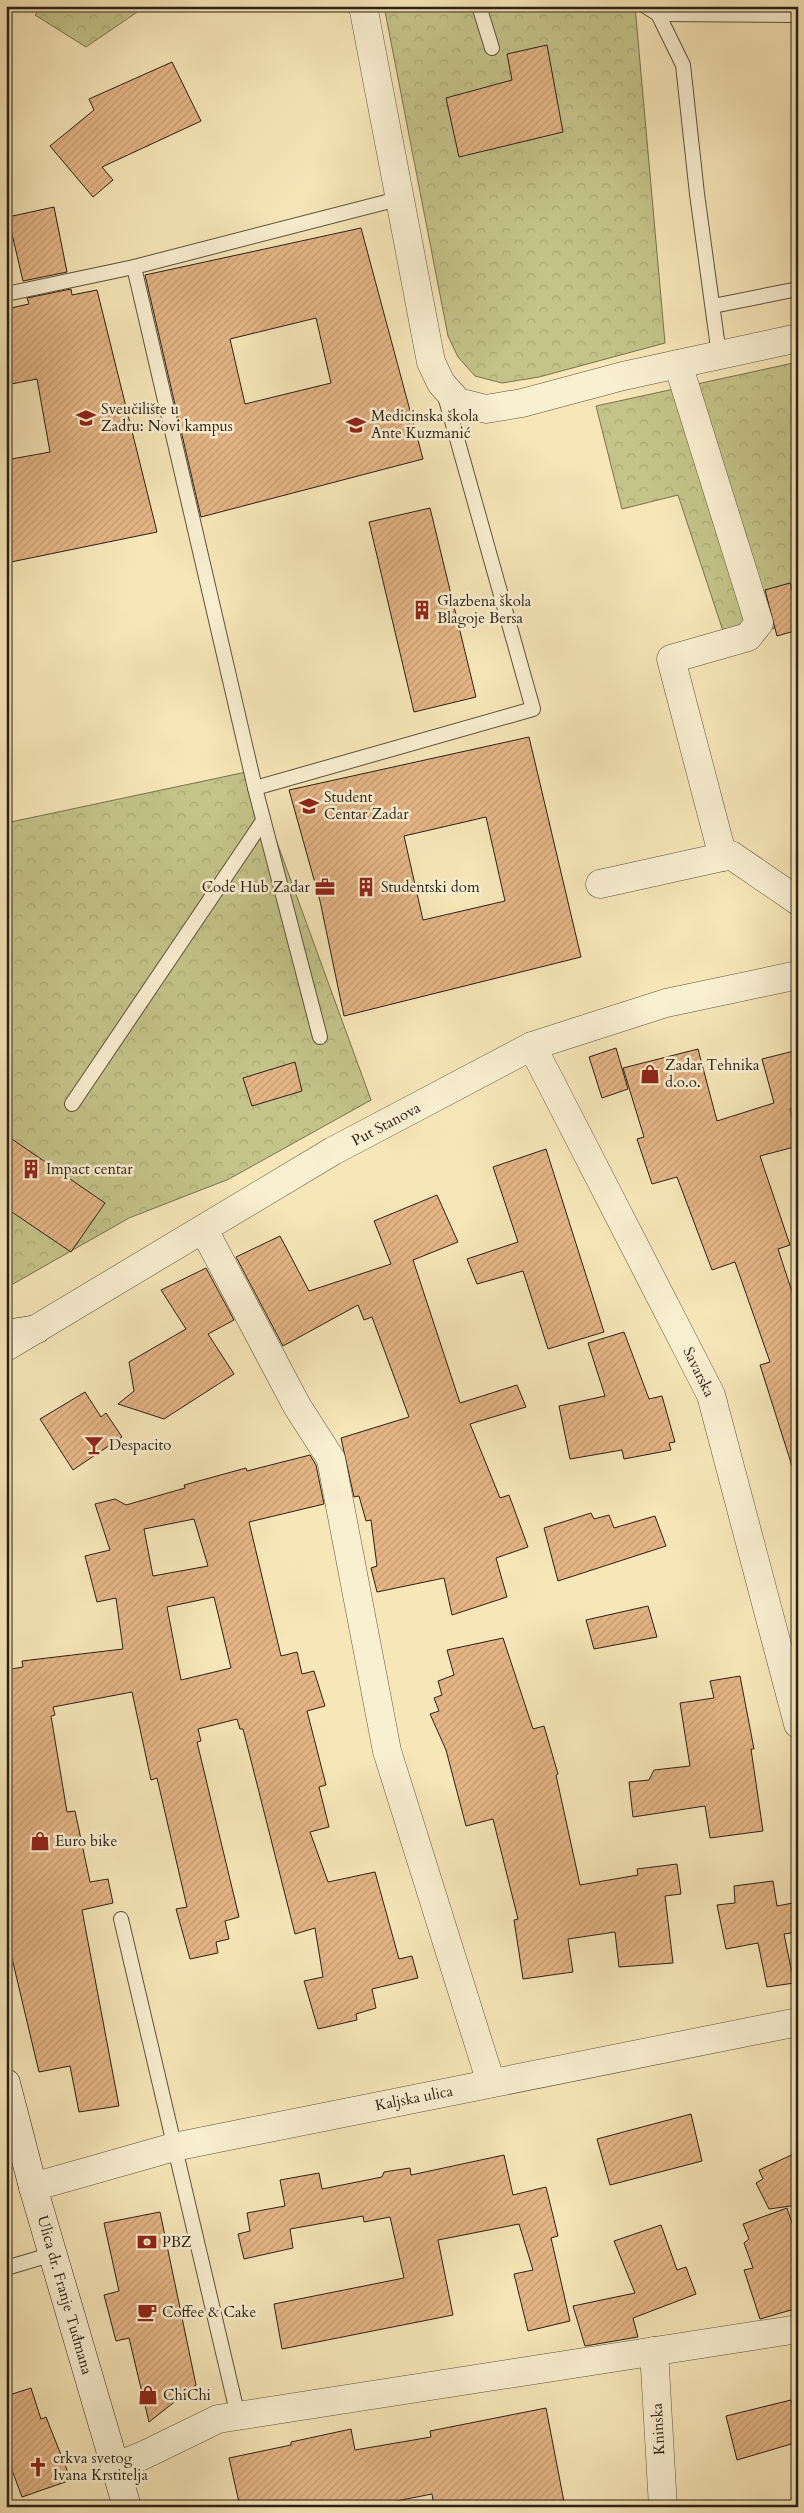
<svg xmlns="http://www.w3.org/2000/svg" width="804" height="2513" font-family="Cardo,serif">
<defs>
<pattern id="forest-crowns" width="20" height="18" patternUnits="userSpaceOnUse" patternTransform="scale(1.25)"><rect width="20" height="18" fill="#c4c389"/><path d="M2 6a3 3 0 1 1 6 0M12 15a3 3 0 1 1 6 0" fill="none" stroke="#a9a776"/></pattern>
<pattern id="building-hatch" width="6" height="6" patternUnits="userSpaceOnUse" patternTransform="scale(1.25)"><rect width="6" height="6" fill="#e5b586"/><path d="M-1 1l2-2M0 6l6-6M5 7l2-2" fill="none" stroke="#c59b73"/></pattern>
</defs>
<rect width="100%" height="100%" fill="#f6e6b8"/>
<filter id="stains"><feTurbulence type="fractalNoise" baseFrequency=".004" numOctaves="4"/><feColorMatrix values="0 0 0 0 .2 0 0 0 0 .09 0 0 0 0 .02 0 0 0 .5 -.17"/></filter>
<radialGradient id="worn" r=".72"><stop offset=".6" stop-color="#630" stop-opacity="0"/><stop offset="1" stop-color="#630" stop-opacity=".3"/></radialGradient>
<g fill="url(#forest-crowns)" stroke="#777250">
<path d="M42,6H146L86,47L35,15Z"/>
<path d="M384,6H635L665,343L539,377L502,383L475,376L458,357L448,336Z"/>
<path d="M798,362V619L728,646L678,495L622,509L596,406Z"/>
<path d="M251,771L371,1100L229,1179L129,1218L6,1288V823Z"/>
</g>
<g fill="url(#building-hatch)" stroke="#2a2117" fill-rule="evenodd">
<path d="M547,45L563,132L459,157L446,98L512,80L507,54Z"/>
<path d="M172,62L201,121L102,167L113,180L93,197L50,146L94,110L89,99Z"/>
<path d="M54,207L67,272L23,281L8,217Z"/>
<path d="M361,228L423,459L201,517L145,275ZM316,318L331,383L245,404L230,339Z"/>
<path d="M71,289L72,295L97,290L157,532L6,563V460L50,452L37,379L6,385V309L29,304L27,298Z"/>
<path d="M430,508L476,697L414,712L369,522Z"/>
<path d="M790,583L798,610V630L777,636L765,590Z"/>
<path d="M529,737L581,957L344,1016L320,901L289,790ZM486,817L505,901L423,920L404,836Z"/>
<path d="M616,1048L628,1089L602,1098L589,1057Z"/>
<path d="M698,1049L717,1121L774,1103L762,1059L798,1050V1107L790,1109L798,1138V1146L760,1156L790,1245L778,1249L798,1310V1465L792,1466L760,1365L770,1362L735,1262L712,1270L677,1177L652,1184L637,1139L644,1137L623,1068Z"/>
<path d="M295,1062L302,1091L252,1106L243,1078Z"/>
<path d="M6,1135L105,1203L71,1252L6,1208Z"/>
<path d="M546,1149L604,1332L548,1349L523,1271L477,1284L467,1259L518,1242L493,1167Z"/>
<path d="M437,1195L458,1242L413,1260L460,1403L517,1385L526,1407L470,1424L500,1498L509,1495L528,1547L496,1558L507,1597L452,1615L444,1578L377,1592L371,1568L377,1566L371,1520L366,1521L359,1496L354,1497L341,1438L409,1417L372,1317L364,1320L358,1305L283,1346L236,1257L280,1236L309,1291L391,1264L374,1221Z"/>
<path d="M206,1268L234,1320L208,1334L234,1374L164,1419L118,1404L134,1391L129,1362L186,1329L161,1290Z"/>
<path d="M624,1332L649,1399L662,1396L675,1442L669,1443L671,1450L624,1459L622,1450L570,1459L559,1406L605,1396L588,1343Z"/>
<path d="M85,1392L101,1417L106,1413L122,1437L73,1470L40,1419Z"/>
<path d="M310,1455L316,1465L324,1504L249,1522L281,1656L297,1652L302,1674L314,1671L325,1706L307,1711L326,1785L319,1787L329,1827L310,1832L328,1882L375,1872L399,1959L412,1956L418,1978L372,1989L376,2008L356,2014L357,2020L318,2029L304,1981L323,1977L315,1928L295,1934L243,1729H240L237,1719L198,1729L201,1741L197,1742L239,1917L225,1921L229,1939L216,1942L218,1953L190,1959L176,1909L187,1907L157,1778L151,1780L132,1692L53,1707L55,1715L51,1716L67,1812L75,1811L90,1882L108,1879L113,1903L82,1910L119,2106L79,2112L70,2066L39,2072L6,1933V1784L11,1783L6,1754V1670L23,1667L22,1661L123,1649L116,1598L97,1602L85,1556L110,1550L95,1504L115,1499L126,1505L185,1488L184,1485L246,1468L247,1471ZM194,1519L208,1566L153,1576L144,1529ZM214,1597L231,1668L181,1680L167,1607Z"/>
<path d="M591,1513L594,1519L609,1515L614,1528L655,1516L666,1546L558,1581L544,1528Z"/>
<path d="M648,1606L657,1637L594,1649L586,1620Z"/>
<path d="M503,1638L533,1729L544,1726L558,1774L556,1775L580,1885L638,1875L637,1869L677,1864L681,1894L665,1896L673,1963L619,1967L615,1932L568,1939L573,1972L523,1979L514,1920L518,1919L493,1819L466,1826L446,1750L430,1714L439,1711L434,1698L442,1695L438,1681L454,1675L447,1650Z"/>
<path d="M740,1676L754,1749H751L763,1831L710,1838L705,1806L633,1817L629,1782L649,1780L654,1770L690,1766L680,1703L714,1698L710,1681Z"/>
<path d="M773,1881L777,1906L798,1902V1932L784,1934L794,1983L767,1987L758,1943L726,1949L717,1905L735,1903L734,1886Z"/>
<path d="M691,2114L702,2161L610,2185L597,2139Z"/>
<path d="M798,2152V2205L769,2209L756,2183L763,2179L759,2170Z"/>
<path d="M504,2155L513,2195L546,2187L558,2236L551,2238L570,2321L528,2331L514,2274L533,2270L519,2224L438,2240L453,2315L282,2349L274,2304L404,2278L390,2217L364,2222L363,2216L290,2229L293,2248L244,2259L238,2234L250,2231L247,2213L285,2206L280,2180L319,2173L322,2189L382,2177L384,2172L410,2168L411,2175Z"/>
<path d="M787,2208L798,2241V2308L760,2319L744,2270L753,2268L744,2243L749,2239L743,2224Z"/>
<path d="M160,2212L196,2385L149,2422L129,2338L116,2341L104,2295L119,2291L104,2223Z"/>
<path d="M661,2225L677,2270L686,2267L696,2294L633,2318L638,2337L585,2346L573,2306L635,2293L614,2241Z"/>
<path d="M31,2388L41,2419L46,2417L71,2480L22,2497L6,2454V2396Z"/>
<path d="M791,2400L798,2426V2442L737,2460L726,2416Z"/>
<path d="M546,2408L565,2507H434L432,2494L366,2507H240L229,2458L291,2445V2442L351,2429L355,2450L431,2437L430,2431Z"/>
</g>
<g fill="none" stroke-linecap="round" stroke-linejoin="round">
<defs>
<g id="service">
<path d="M479,6L492,48"/>
<path d="M645,6L658,14L683,65L697,194L719,355"/>
<path d="M658,14L798,15"/>
<path d="M134,267L255,788L533,709L445,396"/>
<path d="M6,294L134,267L398,199"/>
<path d="M713,306L798,289"/>
<path d="M255,788L320,1037"/>
<path d="M72,1104L263,821"/>
<path d="M121,1919L238,2416"/>
<path d="M6,2268L53,2254"/>
</g>
<g id="minor">
<path d="M363,6L431,362L441,383L458,402L486,409L522,403L623,376L798,338"/>
<path d="M678,364L759,623L748,637L671,659L723,857"/>
<path d="M600,884L731,855L798,901"/>
<path d="M532,1046L711,1395L798,1724"/>
<path d="M204,1230L297,1406L331,1459L387,1751L491,2083"/>
<path d="M6,1347L333,1151L532,1046L666,1003L798,975"/>
<path d="M33,2187L174,2147L798,2022"/>
<path d="M654,2351L663,2507"/>
<path d="M116,2466L142,2456L218,2419L798,2329"/>
</g>
<g id="secondary">
<path d="M6,1334L37,1329"/>
<path d="M6,2083L33,2187L127,2507"/>
</g>
</defs>
<use href="#service" stroke="#5d523f" stroke-width="16"/>
<use href="#minor" stroke="#5d523f" stroke-width="29"/>
<use href="#secondary" stroke="#2a2117" stroke-width="29"/>
<use href="#service" stroke="#f9efd1" stroke-width="14"/>
<use href="#minor" stroke="#f9efd1" stroke-width="28"/>
<use href="#secondary" stroke="#f9efd1" stroke-width="28"/>
</g>
<defs>
<symbol id="university-bare" viewBox="-9 -9 18 18"><path d="M0-5L7-2L0 1L-7-2ZM-4 1L0 2.5L4 1V4Q0 6-4 4Z" fill="#8f2418" stroke="#f9efd1" stroke-width="2.5" paint-order="stroke"/></symbol>
<symbol id="school-bare" viewBox="-9 -9 18 18"><path d="M0-5L7-2L0 1L-7-2ZM-4 1L0 2.5L4 1V4Q0 6-4 4Z" fill="#8f2418" stroke="#f9efd1" stroke-width="2.5" paint-order="stroke"/></symbol>
<symbol id="building-bare" viewBox="-9 -9 18 18"><path d="M-4-6H4V6H1V3H-1V6H-4ZM-2.5-4.3h1.7v1.8h-1.7ZM.8-4.3h1.7v1.8H.8ZM-2.5-1h1.7V.8h-1.7ZM.8-1h1.7V.8H.8Z" fill="#8f2418" stroke="#f9efd1" stroke-width="2.5" paint-order="stroke"/></symbol>
<symbol id="office-bare" viewBox="-9 -9 18 18"><path d="M-6-3h4V-5.5h4V-3h4V5H-6ZM-1-4.5V-3h2v-1.5ZM-6 0V1H6V0Z" fill="#8f2418" stroke="#f9efd1" stroke-width="2.5" paint-order="stroke"/></symbol>
<symbol id="shop-bare" viewBox="-9 -9 18 18"><path d="M-5-2.5h2.3a2.7 3.5 0 0 1 5.4 0H5L5.5 6h-11ZM-1.5-2.5h3a1.5 2.3 0 0 0-3 0Z" fill="#8f2418" stroke="#f9efd1" stroke-width="2.5" paint-order="stroke"/></symbol>
<symbol id="bar-bare" viewBox="-9 -9 18 18"><path d="M-6-5H6L.8 .8V4.5H3.5V6h-7V4.5H-.8V.8Z" fill="#8f2418" stroke="#f9efd1" stroke-width="2.5" paint-order="stroke"/></symbol>
<symbol id="bank-bare" viewBox="-9 -9 18 18"><path d="M-6-4H6V4H-6ZM0-2.3a2.3 2.3 0 1 0 0 4.6a2.3 2.3 0 1 0 0-4.6Z" fill="#8f2418" stroke="#f9efd1" stroke-width="2.5" paint-order="stroke"/></symbol>
<symbol id="cafe-bare" viewBox="-9 -9 18 18"><path d="M-5.5-4.5H6V0H3Q3 3.5 0 3.5H-2.5Q-5.5 3.5-5.5 0ZM3-3.2v2h1.7v-2ZM-6 4.5H4V6H-6Z" fill="#8f2418" stroke="#f9efd1" stroke-width="2.5" paint-order="stroke"/></symbol>
<symbol id="church-bare" viewBox="-9 -9 18 18"><path d="M-1.2-6h2.4v3.5h3.3v2.4h-3.3V6h-2.4V-.1h-3.3v-2.4h3.3Z" fill="#8f2418" stroke="#f9efd1" stroke-width="2.5" paint-order="stroke"/></symbol>
</defs>
<g fill-rule="evenodd">
<use href="#university-bare" x="72" y="404" width="28" height="28"/>
<use href="#school-bare" x="342" y="411" width="28" height="28"/>
<use href="#building-bare" x="408" y="596" width="28" height="28"/>
<use href="#university-bare" x="295" y="792" width="28" height="28"/>
<use href="#office-bare" x="311" y="873" width="28" height="28"/>
<use href="#building-bare" x="352" y="873" width="28" height="28"/>
<use href="#shop-bare" x="636" y="1060" width="28" height="28"/>
<use href="#building-bare" x="17" y="1155" width="28" height="28"/>
<use href="#bar-bare" x="80" y="1431" width="28" height="28"/>
<use href="#shop-bare" x="26" y="1827" width="28" height="28"/>
<use href="#bank-bare" x="133" y="2228" width="28" height="28"/>
<use href="#cafe-bare" x="133" y="2298" width="28" height="28"/>
<use href="#shop-bare" x="134" y="2381" width="28" height="28"/>
<use href="#church-bare" x="24" y="2453" width="28" height="28"/>
</g>
<g text-anchor="middle" dominant-baseline="central" stroke-width="5" stroke-linejoin="round" paint-order="stroke">
<g font-size="15" fill="#2a2117" stroke="#f9efd1" text-anchor="start">
<text x="101" y="409">Sveučilište u<tspan x="101" dy="17">Zadru: Novi kampus</tspan></text>
<text x="371" y="416">Medicinska škola<tspan x="371" dy="17">Ante Kuzmanić</tspan></text>
<text x="437" y="601">Glazbena škola<tspan x="437" dy="17">Blagoje Bersa</tspan></text>
<text x="324" y="797">Student<tspan x="324" dy="17">Centar Zadar</tspan></text>
<text x="310" y="887" text-anchor="end">Code Hub Zadar</text>
<text x="381" y="887">Studentski dom</text>
<text x="665" y="1065">Zadar Tehnika<tspan x="665" dy="17">d.o.o.</tspan></text>
<text x="46" y="1169">Impact centar</text>
<text x="109" y="1445">Despacito</text>
<text x="55" y="1841">Euro bike</text>
<text x="162" y="2242">PBZ</text>
<text x="162" y="2312">Coffee &amp; Cake</text>
<text x="163" y="2395">ChiChi</text>
<text x="53" y="2458">crkva svetog<tspan x="53" dy="17">Ivana Krstitelja</tspan></text>
</g>
<g font-size="15" fill="#2a2117" stroke="#f9efd1">
<text transform="translate(386 1124) rotate(-28)">Put Stanova</text>
<text transform="translate(699 1372) rotate(64)">Savarska</text>
<text transform="translate(414 2098) rotate(-11)">Kaljska ulica</text>
<text transform="translate(65 2295) rotate(74)">Ulica dr. Franje Tuđmana</text>
<text transform="translate(658 2429) rotate(-93)">Kninska</text>
</g>
</g>
<rect width="804" height="2513" fill="none" stroke="#f6e6b8" stroke-width="25"/>
<rect x="8" y="8" width="789" height="2498" fill="none" stroke="#2a2117" stroke-width="2.5"/>
<rect x="12" y="12" width="779" height="2488" fill="none" stroke="#2a2117"/>
<rect width="100%" height="100%" filter="url(#stains)"/>
<rect width="100%" height="100%" fill="url(#worn)"/>
</svg>
